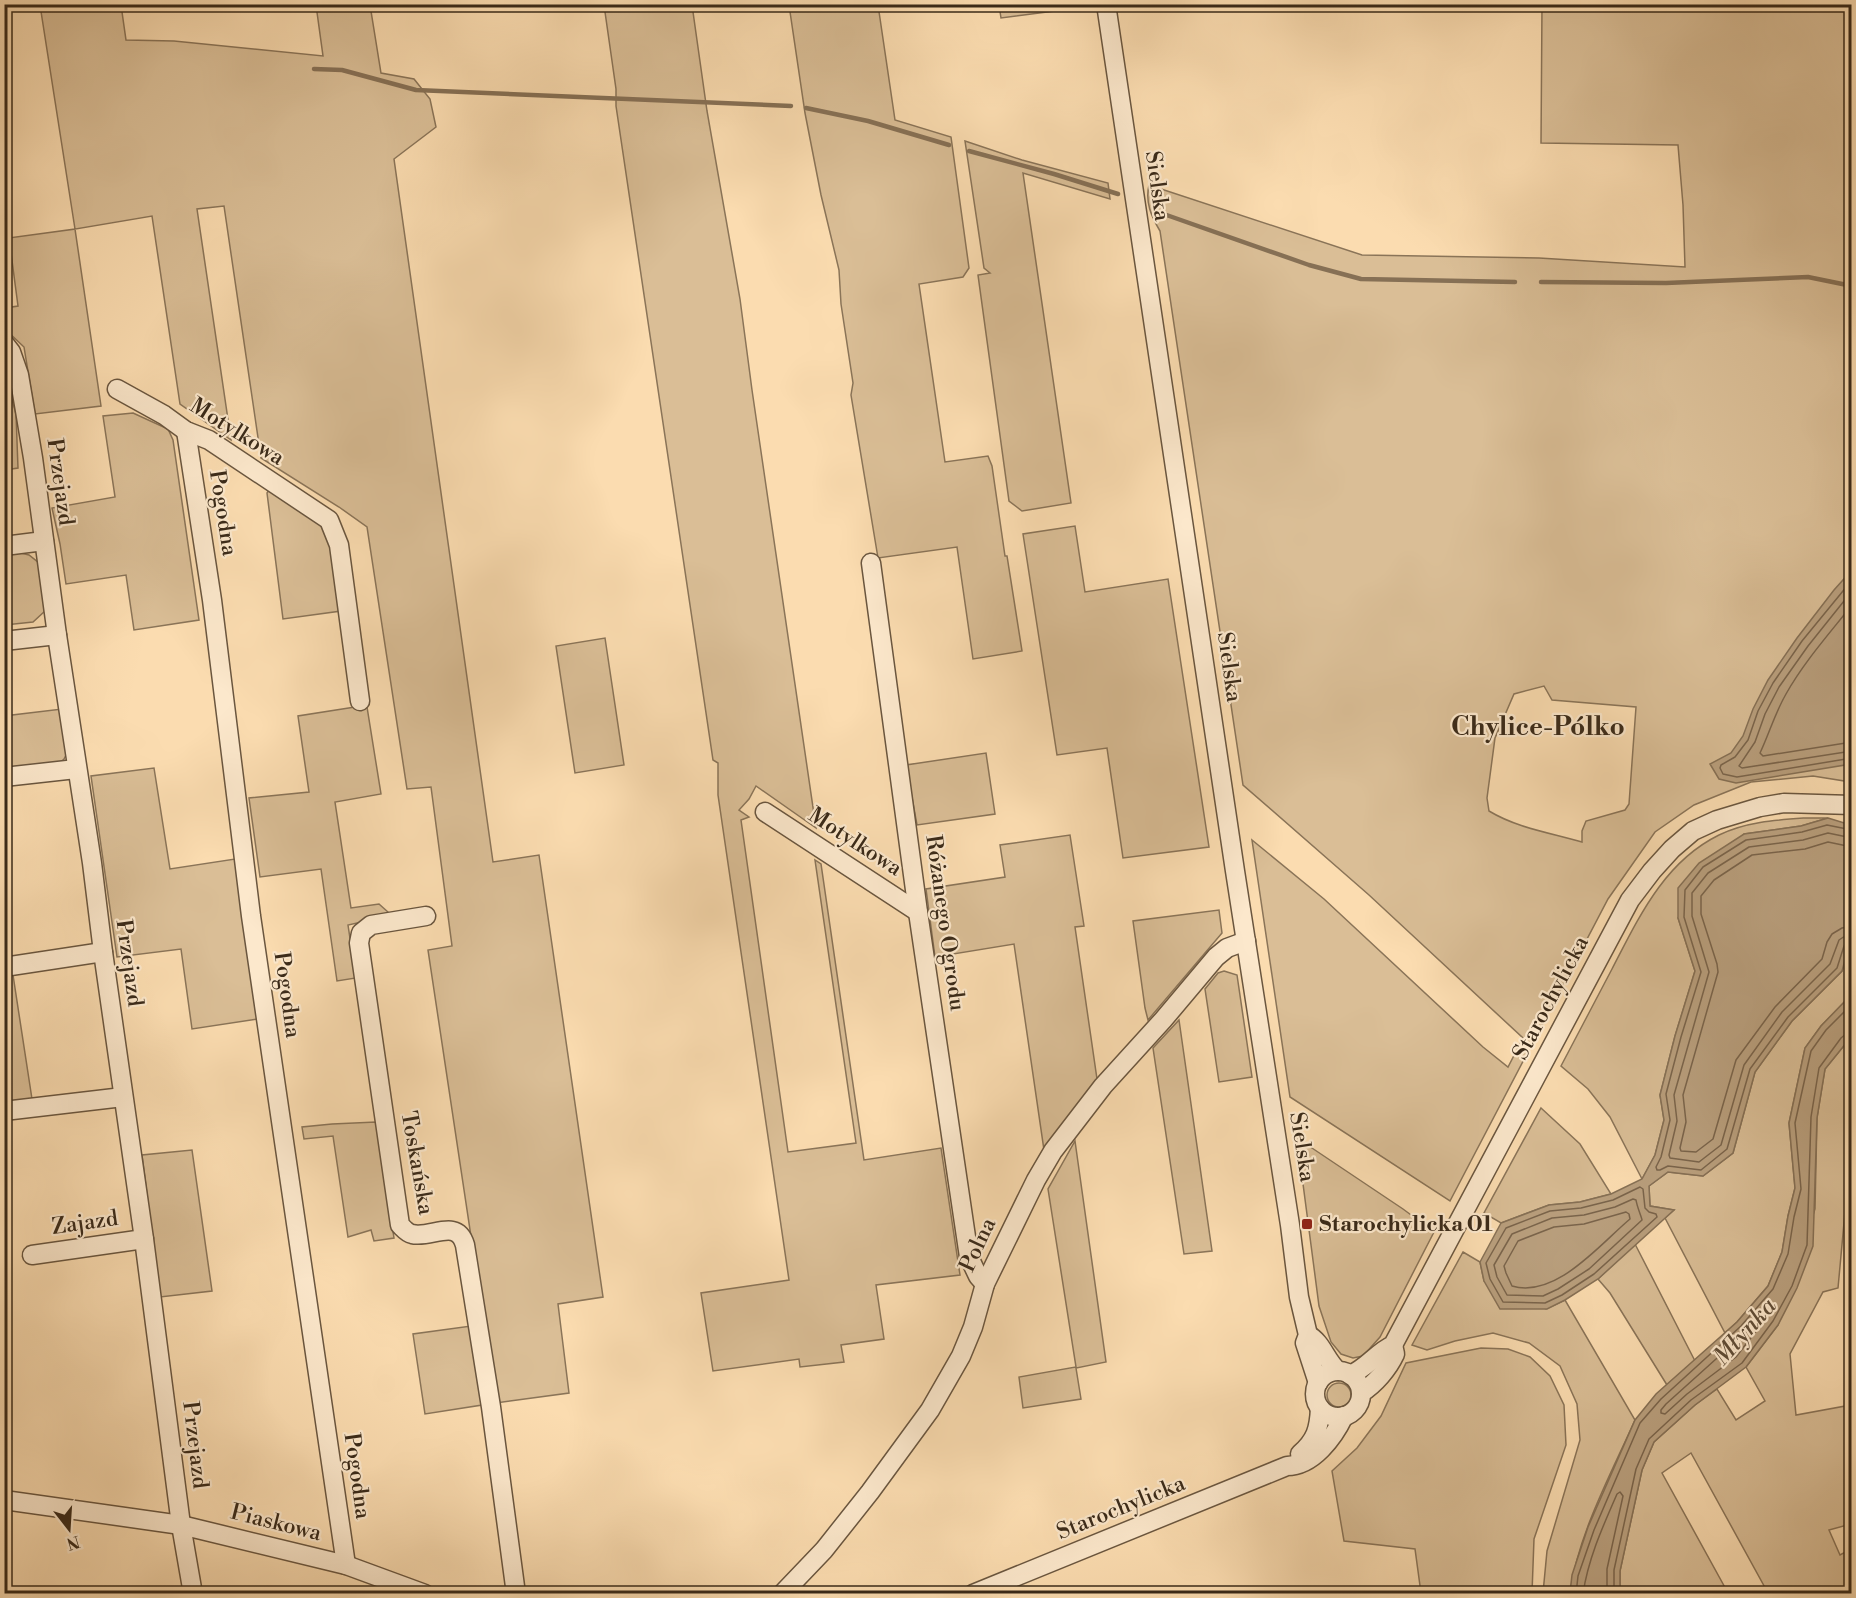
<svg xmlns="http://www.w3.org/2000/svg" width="1856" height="1598" font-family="'Libre Bodoni',serif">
<rect width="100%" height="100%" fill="#fbdcb0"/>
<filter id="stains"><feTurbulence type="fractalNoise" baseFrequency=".00333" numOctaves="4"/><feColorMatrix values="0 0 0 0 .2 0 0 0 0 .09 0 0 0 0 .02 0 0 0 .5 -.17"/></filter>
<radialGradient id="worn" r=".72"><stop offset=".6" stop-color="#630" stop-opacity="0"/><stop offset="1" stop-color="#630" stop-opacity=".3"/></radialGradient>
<g fill="#dabe96" stroke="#8a7458" stroke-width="1.5" fill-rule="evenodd">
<path d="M40,5H121L126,40L174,41L323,56L316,5H370L381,73L414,79L430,99L436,127L394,159L493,862L539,855L603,1297L558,1304L569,1393L496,1403L428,950L452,946L431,787L407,789L367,527L339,507L261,458L224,206L197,209L231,440L180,404L152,216L75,229L101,406L35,414L24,347L5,329V308L18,306L9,238H5L4,213L9,238L75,229Z"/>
<path d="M604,5H692L707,111L740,299L752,390L816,828L756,786L749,799L739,810L749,817L741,820L788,1152L856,1143L815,860L821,864L864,1160L941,1148L960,1275L876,1285L884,1339L841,1345L844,1362L800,1367L799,1359L713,1371L701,1293L789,1280L718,795V763L713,760L616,106V89Z"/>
<path d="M789,5H878L895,120L951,137L969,268L963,277L919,284L945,462L988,456L992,466L1005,556H1007L1022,651L973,659L957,547L878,558L851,395L853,383L841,304L839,270L821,195L805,113Z"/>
<path d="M999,5V4L1074,5L1070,9L1001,18Z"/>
<path d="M1542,5H1851V782L1813,776L1751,782L1694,805L1655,832L1608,899L1450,1201L1290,1097L1252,840L1324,899L1483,1047L1508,1067L1523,1038L1369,895L1243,785L1160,231C1151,216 1145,202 1149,185L1362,255L1539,258L1685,267L1683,205L1678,145L1541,143ZM1544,686L1552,700L1636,707L1629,804L1625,810L1586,821L1582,831V842C1551,833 1517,828 1489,811L1487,798L1495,738L1514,694Z"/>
<path d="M965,141L1022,160L1108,183L1110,199L1023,173L1071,503L1022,511L1009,501L978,275L990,273L984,268Z"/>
<path d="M4,371L16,414L18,468L5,470Z"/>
<path d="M133,413L168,429L173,440L199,620L134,630L126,575L66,584L60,544L52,508L115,497L103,416Z"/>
<path d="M271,487C294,504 324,519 334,547C339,561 340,595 341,611L283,619L267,493Z"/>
<path d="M1075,526L1085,592L1168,579L1209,847L1123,858L1107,748L1057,755L1023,534Z"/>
<path d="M17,552L29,555L39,563L45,611L33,622L5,625L4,553Z"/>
<path d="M605,638L624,765L575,773L556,646Z"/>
<path d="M355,707H367L381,794L335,802L351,908L379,904L388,912V916L348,925L356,978L337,981L321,869L260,877L249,798L309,792L298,716Z"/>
<path d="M62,709L67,753L64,759L59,764L5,770L4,716Z"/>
<path d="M986,753L995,814L917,825L906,765Z"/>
<path d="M154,768L170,869L235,859L258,1019L192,1029L181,949L117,957L91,776Z"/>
<path d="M1804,818H1828L1801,826L1744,834L1678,918L1695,971L1675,1036L1660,1095L1664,1120L1655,1155L1642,1179L1610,1117L1588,1089L1561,1066C1578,1034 1595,1001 1612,969C1639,917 1664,862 1719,835C1745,822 1775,820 1804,818Z"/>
<path d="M1070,835L1084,926L1075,927L1097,1079L1044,1150L1014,944L935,957L926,889L1005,877L1000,845Z"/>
<path d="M1219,910L1222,933L1148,1020L1145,1008L1133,921Z"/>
<path d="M1851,939V995L1821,1026L1805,1048L1789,1123L1795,1188L1788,1216L1782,1252L1768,1286L1737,1322L1725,1333L1665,1218L1674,1210L1650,1206L1649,1186L1668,1172L1703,1176L1733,1153L1755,1072L1792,1021L1842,971Z"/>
<path d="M1224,971L1237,975L1252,1077L1219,1082L1205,989L1218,973Z"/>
<path d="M13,975L32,1099L5,1103V976Z"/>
<path d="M1179,1020L1212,1251L1184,1254L1153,1048Z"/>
<path d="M1851,1037L1852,1136L1838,1288L1823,1292L1790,1354L1796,1415L1851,1405V1524L1829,1530L1840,1555L1851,1549V1593H1768L1691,1453L1662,1473L1728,1593L1620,1594V1571L1642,1470L1654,1442L1695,1405L1717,1389L1736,1420L1765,1401L1746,1367L1778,1325L1815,1209L1817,1118L1825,1069Z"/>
<path d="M1541,1108L1580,1144L1611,1194L1580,1202L1549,1205L1501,1223L1484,1213Z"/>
<path d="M376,1122L394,1238L374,1241L371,1230L348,1237L333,1136L304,1139L302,1127L332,1124Z"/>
<path d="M1297,1138L1403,1209L1434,1232L1380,1337L1363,1356L1353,1358L1341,1354L1331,1342L1319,1306Z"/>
<path d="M1075,1141L1106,1362L1076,1368L1081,1399L1023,1408L1019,1377L1076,1367L1048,1189Z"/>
<path d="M192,1150L212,1291L160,1297L142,1155Z"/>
<path d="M1635,1244L1695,1361L1667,1385L1610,1293L1598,1279Z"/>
<path d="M1463,1252L1480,1262L1484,1281L1546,1309L1565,1300L1635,1420C1611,1474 1578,1534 1570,1593H1543L1547,1551L1580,1440L1577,1404L1560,1366L1529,1343L1493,1333L1455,1341L1427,1350L1412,1345Z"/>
<path d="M471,1326L482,1405L425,1414L413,1334Z"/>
<path d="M1481,1348L1508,1349L1530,1357L1550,1376L1564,1405L1566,1445L1534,1539L1532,1593H1421L1415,1549L1344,1541L1332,1471L1357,1448L1381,1416L1406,1363Z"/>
<circle cx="1339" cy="1395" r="12"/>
</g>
<g fill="#b99f7d" stroke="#867055" stroke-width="1.5">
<path d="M1851,571V764L1736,783L1719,779L1710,764L1731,753L1743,736L1753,709L1768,680L1797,638L1834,590Z"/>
<path d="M1828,818L1851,825V939L1842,971L1792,1021L1755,1072L1733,1153L1703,1176L1668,1172L1649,1186L1650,1206L1674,1210L1598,1279L1565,1300L1547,1309H1500L1484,1281L1480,1262L1501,1223L1549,1205L1580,1202L1611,1194L1642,1179L1655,1155L1664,1120L1660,1095L1675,1036L1695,971L1678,918V888L1699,863L1744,834L1801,826Z"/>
<path d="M1851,995V1037L1825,1069L1817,1118L1813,1246L1797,1288L1778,1325L1746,1367L1695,1405L1654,1442L1642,1470L1620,1571V1593H1570L1572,1575L1588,1527L1635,1420L1656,1394L1737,1322L1768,1286L1782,1252L1788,1216L1795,1188L1789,1123L1805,1048L1821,1026Z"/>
</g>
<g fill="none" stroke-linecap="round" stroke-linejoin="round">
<g stroke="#7a644b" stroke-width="1.5">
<path d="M1852,580L1802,641L1773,683L1758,711L1748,740L1735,757L1721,765L1720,768L1723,774L1737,777L1852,758"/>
<path d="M1852,591L1808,646L1779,687L1765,714L1755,742L1739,766L1742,768L1852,751"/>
<path d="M1852,605C1829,634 1804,662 1786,694C1775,713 1769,734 1760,753L1763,756L1852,742"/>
<path d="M1852,830L1827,825L1802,832L1746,840L1703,867L1685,890L1684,917L1701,972L1681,1037L1666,1094L1670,1120L1661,1157L1656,1167L1657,1170H1660L1668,1166L1701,1170L1727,1149L1750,1069L1788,1017L1837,968L1844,946L1847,943H1852"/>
<path d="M1852,838L1828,833L1803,840L1749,847L1708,873L1692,893V916L1709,972L1674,1095L1677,1121L1669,1155L1670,1158L1699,1162L1721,1145L1744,1065L1782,1012L1830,964L1839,940L1845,936L1852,935"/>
<path d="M1852,847L1828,842L1805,849L1752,855L1714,880L1701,896V914L1717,964L1718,972L1683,1095L1686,1122L1680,1148L1681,1151L1696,1152L1713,1139L1736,1060L1775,1007L1822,959L1827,942L1832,934L1842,928L1852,926"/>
<path d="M1640,1187L1643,1189L1645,1208L1649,1212L1656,1214L1657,1217L1594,1274L1562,1295L1545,1303L1503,1302L1490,1279L1486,1263L1506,1228L1550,1211L1581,1208L1613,1200Z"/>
<path d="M1633,1199L1636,1200C1637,1207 1642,1218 1642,1220L1589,1269L1558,1289L1543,1296L1507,1295L1497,1277L1494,1265L1512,1234L1552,1218L1584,1215L1615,1207Z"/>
<path d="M1626,1212L1629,1214L1630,1219C1600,1244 1556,1299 1512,1286L1506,1273L1504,1266L1518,1241L1554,1227L1584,1224Z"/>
<path d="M1764,1313L1767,1314V1317L1736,1357L1687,1394L1665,1414L1661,1413V1410L1666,1404L1746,1332Z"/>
<path d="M1576,1594L1578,1576L1594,1530L1640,1423L1661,1399L1741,1326L1773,1289L1788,1254L1794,1217L1801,1189L1795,1123L1811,1051L1826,1030L1852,1004"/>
<path d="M1583,1594C1588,1559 1603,1526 1617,1494L1620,1492L1623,1496L1607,1569V1594"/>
<path d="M1614,1594V1570L1636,1469L1649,1439L1691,1400L1742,1363L1773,1321L1792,1286L1807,1245L1811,1117L1819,1068L1841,1038L1847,1033H1852"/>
</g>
<g stroke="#867055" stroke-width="4.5">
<path d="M314,69L342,70L416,90L791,106"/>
<path d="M806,108L868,121L949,145"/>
<path d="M969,151L1054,174L1118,194"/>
<path d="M1158,212L1309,265L1361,279L1515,282"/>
<path d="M1541,282L1666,283L1808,277L1852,286"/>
</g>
<defs>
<g id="minor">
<path d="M1106,4L1235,871L1290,1225L1299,1297L1308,1335L1305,1343L1318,1383"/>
<path d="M4,343L11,352L19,375L33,458L57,635L92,863L103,952L144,1239L181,1525L193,1594"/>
<path d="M117,389L164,415L186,431L209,440L329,520L339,545L360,701"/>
<path d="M186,431L212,600L251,916L346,1565"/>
<path d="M4,546L44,541"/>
<path d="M871,563L918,912L969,1257L978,1276L985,1284"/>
<path d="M4,641L57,635"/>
<path d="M4,777L76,769"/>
<path d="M765,812L918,912"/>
<path d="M426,916L371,925L361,933L359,943L400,1225C404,1229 407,1233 412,1234C431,1239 457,1217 465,1245L491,1407L516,1594"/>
<path d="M4,967L103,952"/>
<path d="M4,1111L123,1097"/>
<path d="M32,1255L144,1239"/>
<path d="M1308,1335C1322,1342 1326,1361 1338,1371"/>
<circle cx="1338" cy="1394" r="23"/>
<path d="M1350,1375C1367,1368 1377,1352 1393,1345L1630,900L1652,871L1672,849L1693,831L1717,820L1760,807L1784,803L1852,805"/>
<path d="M1361,1393C1375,1384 1388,1369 1395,1354L1393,1345"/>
<path d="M1300,1454C1316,1440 1319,1429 1320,1408"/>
<path d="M4,1500L181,1525L346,1565L425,1594"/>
<path d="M782,1594L824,1550L870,1492L930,1410L961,1356L973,1327L985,1284L1036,1180L1053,1151L1103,1086L1163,1020L1216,957L1227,948L1246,941"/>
<path d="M973,1594L1287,1466C1313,1466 1334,1437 1344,1416"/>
</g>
</defs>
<use href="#minor" stroke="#6a563f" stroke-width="21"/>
<use href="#minor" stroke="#fce8cc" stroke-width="18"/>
</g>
<rect fill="#8f2418" stroke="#fce8cc" stroke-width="2" x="1301" y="1218" width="12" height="12" rx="3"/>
<g text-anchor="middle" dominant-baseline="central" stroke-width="4.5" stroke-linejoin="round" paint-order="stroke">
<g font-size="22" fill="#3a2a19" stroke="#fce8cc">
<text transform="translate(1157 186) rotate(82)">Sielska</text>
<text transform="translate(237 432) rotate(32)">Motylkowa</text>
<text transform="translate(60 482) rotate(82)">Przejazd</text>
<text transform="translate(223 513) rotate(81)">Pogodna</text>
<text transform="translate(1229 667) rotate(82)">Sielska</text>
<text transform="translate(855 842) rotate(33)">Motylkowa</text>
<text transform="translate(945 923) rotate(82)">Różanego Ogrodu</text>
<text transform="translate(129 963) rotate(82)">Przejazd</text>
<text transform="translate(287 995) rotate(82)">Pogodna</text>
<text transform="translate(1551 998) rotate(-62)">Starochylicka</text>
<text transform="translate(1302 1147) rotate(81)">Sielska</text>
<text transform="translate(417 1163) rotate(80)">Toskańska</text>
<text transform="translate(85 1223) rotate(-8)">Zajazd</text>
<text transform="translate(978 1245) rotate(-65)">Polna</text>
<text transform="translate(195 1445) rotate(83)">Przejazd</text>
<text transform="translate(357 1476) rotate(82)">Pogodna</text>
<text transform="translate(1121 1508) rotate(-22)">Starochylicka</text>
<text transform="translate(276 1523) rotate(14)">Piaskowa</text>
</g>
<g font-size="22" font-weight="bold" fill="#3a2a19" stroke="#fce8cc" text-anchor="start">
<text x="1319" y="1224">Starochylicka 01</text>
</g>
<g font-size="24" font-style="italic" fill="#604d37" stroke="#fce8cc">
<text transform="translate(1745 1332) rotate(-48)">Młynka</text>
</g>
<g font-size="26" font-weight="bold" fill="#3a2a19" stroke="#fce8cc">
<text x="1538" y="727">Chylice-Pólko</text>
</g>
</g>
<rect width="1856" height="1598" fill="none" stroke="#fbdcb0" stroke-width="24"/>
<rect x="6" y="6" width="1844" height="1586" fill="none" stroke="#3a2a19" stroke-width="3"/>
<rect x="12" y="12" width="1832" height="1574" fill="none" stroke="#3a2a19" stroke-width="1.5"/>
<g transform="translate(69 1529) rotate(163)" stroke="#fce8cc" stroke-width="4.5" paint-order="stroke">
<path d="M0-4.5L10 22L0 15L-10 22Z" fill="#3a2a19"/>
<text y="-9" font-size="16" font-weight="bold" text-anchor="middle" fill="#3a2a19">N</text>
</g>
<rect width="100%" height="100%" filter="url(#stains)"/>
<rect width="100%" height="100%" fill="url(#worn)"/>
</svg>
